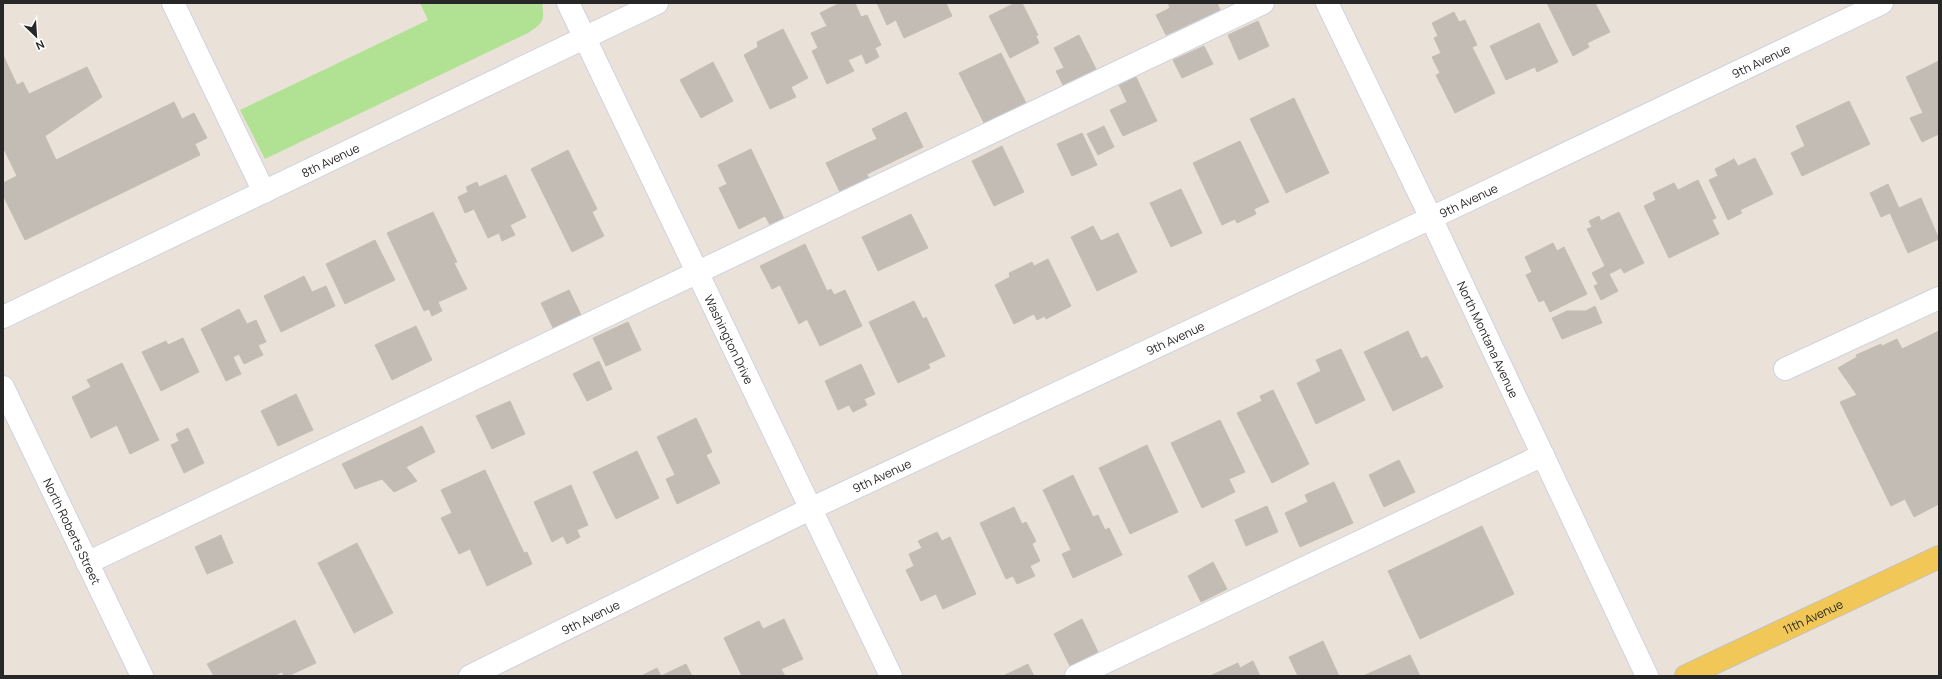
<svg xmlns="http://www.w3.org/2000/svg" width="1942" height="679" font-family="Manrope,sans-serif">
<rect width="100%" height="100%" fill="#eae2d8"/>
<path fill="#b1e294" d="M420,3H542C545,21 543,23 528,33L265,159L240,110L428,20Z"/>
<g fill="#c2bcb4" stroke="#c5beb3">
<path d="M840,3H855L861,17L867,15L881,45L875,48L879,57L866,64L862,54L848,60L854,71L827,84L812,51L818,48L811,33L827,26L820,13Z"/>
<path d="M877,3H946L952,16L904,38L896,20L887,25Z"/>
<path d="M1015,3H1022L1038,35L1036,36L1039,43L1010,58L989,16Z"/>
<path d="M1168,3H1217L1220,10L1166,35L1156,15L1170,8Z"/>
<path d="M1547,3H1595L1610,32L1587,43L1589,47L1573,56Z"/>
<path d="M1454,12L1459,22L1465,20L1477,45L1472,47L1495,93L1455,113L1436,75L1440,73L1432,57L1441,53L1434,38L1438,36L1432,23Z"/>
<path d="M1258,21L1269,46L1239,60L1228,35Z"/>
<path d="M1539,23L1558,62L1537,72L1535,67L1506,80L1490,46Z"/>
<path d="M783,29L808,78L791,87L796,97L770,109L744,55L758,47L757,42Z"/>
<path d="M1079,35L1097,71L1064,87L1056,71L1064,68L1054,48Z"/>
<path d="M1204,46L1213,64L1182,78L1173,60Z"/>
<path d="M1001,53L1026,103L984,123L959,73Z"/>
<path d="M3,55L17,85L23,82L29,94L87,67L102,97L45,136L56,160L174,102L182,119L194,113L207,138L195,144L200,155L25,240L3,195V183L17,176L3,147Z"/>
<path d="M1939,61V134L1922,142L1910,118L1923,113L1906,77Z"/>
<path d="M713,62L733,101L701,118L680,80Z"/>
<path d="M1136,77L1157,121L1123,136L1110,110L1127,102L1119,85Z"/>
<path d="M1294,98L1329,173L1286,193L1250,119Z"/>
<path d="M1849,101L1870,144L1802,176L1791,153L1805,146L1796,126Z"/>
<path d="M906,112L923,147L867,174L855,149L877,139L872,129Z"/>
<path d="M1104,126L1114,147L1098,155L1087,134Z"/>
<path d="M1082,133L1097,165L1072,176L1057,144Z"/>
<path d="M1240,141L1269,202L1254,209L1256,214L1237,223L1235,219L1222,225L1193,163Z"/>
<path d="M1002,146L1024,192L994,206L972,161Z"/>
<path d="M751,149L785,221L772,228L765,216L739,229L719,188L727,184L718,165Z"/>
<path d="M855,149L870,181L841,194L826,163Z"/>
<path d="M568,150L597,209L592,212L604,236L572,252L531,169Z"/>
<path d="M1755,158L1773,194L1740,210L1742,213L1728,220L1709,180L1718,176L1715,169L1734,159L1738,166Z"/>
<path d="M506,175L526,217L510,225L515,235L502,241L499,233L488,238L474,209L465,213L458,197L468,192L466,187L477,182L479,187Z"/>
<path d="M1698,180L1716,218L1712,220L1719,234L1669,258L1644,206L1656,200L1653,193L1674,183L1678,190Z"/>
<path d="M1888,184L1899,208L1921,198L1939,239L1908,253L1890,213L1881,217L1870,193Z"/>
<path d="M1181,189L1202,233L1171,247L1150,203Z"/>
<path d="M433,212L457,262L454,263L467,289L438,302L442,311L432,316L429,309L424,311L387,233Z"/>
<path d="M1619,212L1644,263L1624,273L1621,268L1609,274L1618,291L1601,300L1594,286L1598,284L1592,273L1605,266L1587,229L1592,227L1589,221L1599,216L1601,221Z"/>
<path d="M911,214L928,248L878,271L862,237Z"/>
<path d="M1093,226L1101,241L1118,233L1137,272L1097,291L1071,237Z"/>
<path d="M375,240L395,280L345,304L326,264Z"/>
<path d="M1553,243L1557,251L1564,247L1587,294L1550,312L1544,300L1539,302L1526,275L1532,272L1525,257Z"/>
<path d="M805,244L827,291L831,289L834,295L845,290L862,326L820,346L807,319L799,324L780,285L772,289L760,266Z"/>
<path d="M1048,259L1071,306L1046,319L1045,316L1037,320L1034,314L1014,324L995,285L1010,277L1009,273L1032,262L1034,266Z"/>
<path d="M304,276L312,292L326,286L335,306L281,332L264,296Z"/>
<path d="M569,290L583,319L555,332L541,303Z"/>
<path d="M914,301L923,319L926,317L945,356L928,364L930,368L898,383L869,322Z"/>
<path d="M1595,306L1602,323L1562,339L1552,318L1567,311H1586Z"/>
<path d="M239,309L247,324L256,320L266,342L258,345L263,355L244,364L239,354L233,357L241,374L226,381L201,329Z"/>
<path d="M628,322L641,350L606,366L593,338Z"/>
<path d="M416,326L432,360L392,380L375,345Z"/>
<path d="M1408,331L1421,359L1427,356L1443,387L1393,411L1364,352Z"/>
<path d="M1939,331V504L1914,517L1905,499L1891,506L1840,402L1857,395L1838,368L1857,357L1856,355L1881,344L1882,346L1897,339L1902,349Z"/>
<path d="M183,338L199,372L161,391L142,352L166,341L168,345Z"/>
<path d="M1341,349L1365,400L1316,424L1297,383L1321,371L1316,360Z"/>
<path d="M599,361L612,389L587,401L573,374Z"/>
<path d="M122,363L159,440L130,454L117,425L91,438L72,397L91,387L87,380Z"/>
<path d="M861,364L875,394L864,399L867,405L853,412L849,405L838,410L825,381Z"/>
<path d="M1273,390L1309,464L1272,483L1237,413L1262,401L1260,396Z"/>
<path d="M296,394L313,430L278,446L261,411Z"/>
<path d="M510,401L525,434L492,449L476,416Z"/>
<path d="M696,418L712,452L706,455L720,483L677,504L666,479L675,475L657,437Z"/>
<path d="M1220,420L1245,472L1229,479L1235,492L1202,508L1171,443Z"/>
<path d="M422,426L435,452L406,467L417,481L394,492L382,479L355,489L342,464Z"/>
<path d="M188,428L204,463L184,473L171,445L179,441L176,434Z"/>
<path d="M1147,445L1178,512L1130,534L1099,468Z"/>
<path d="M637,451L659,498L616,519L593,472Z"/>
<path d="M1399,460L1415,492L1384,507L1369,475Z"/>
<path d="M485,470L524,553L527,552L532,564L487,586L470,549L459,554L441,518L452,513L441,490Z"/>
<path d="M1073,475L1093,517L1098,515L1105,530L1109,528L1122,555L1073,578L1062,554L1071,550L1043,490Z"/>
<path d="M1334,482L1353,523L1300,547L1285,513L1308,502L1305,495Z"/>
<path d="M571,485L588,525L577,530L580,537L567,544L563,536L552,542L534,502Z"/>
<path d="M1267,506L1278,532L1246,546L1235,520Z"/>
<path d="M1014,507L1022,524L1026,522L1036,541L1032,544L1040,561L1030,566L1035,576L1017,584L1013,576L1006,579L980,523Z"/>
<path d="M1482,526L1514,594L1420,639L1388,571Z"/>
<path d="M937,532L942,541L950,537L976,594L943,609L936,594L921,601L906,570L914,566L909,554L922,548L918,541Z"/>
<path d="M221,535L233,563L207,574L195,547Z"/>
<path d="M357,543L393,613L354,633L318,563Z"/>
<path d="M1213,562L1227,589L1201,602L1188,576Z"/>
<path d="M784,619L803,659L781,669L785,676H742L724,638L759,621L763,629Z"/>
<path d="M1082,619L1098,652L1070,666L1054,634Z"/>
<path d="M295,620L316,663L288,676H284L282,672L274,676H214L207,664Z"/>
<path d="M1323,641L1339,676H1298L1289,657Z"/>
<path d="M1410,655L1420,676H1363Z"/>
<path d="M1253,661L1260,676H1210L1238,663L1240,668Z"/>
<path d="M686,664L692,676H661Z"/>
<path d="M1028,664L1034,676H1003Z"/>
<path d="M657,668L661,676H641Z"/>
</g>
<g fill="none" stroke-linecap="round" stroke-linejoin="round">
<defs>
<g id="minor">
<path d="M173,3L264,192"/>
<path id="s1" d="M568,3L891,676"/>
<path id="s2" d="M1327,3L1431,218L1647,676"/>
<path id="s3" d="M3,317L657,3"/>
<path d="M1785,369L1939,298"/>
<path id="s4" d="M3,387L142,676"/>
<path d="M87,563L1263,3"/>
<path id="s5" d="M470,676L810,509L1431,218L1882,3"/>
<path d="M1076,676L1543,455"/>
</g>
<g id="major">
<path id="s6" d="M1686,676L1939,557"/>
</g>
</defs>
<use href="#minor" stroke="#ced2e1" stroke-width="24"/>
<use href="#major" stroke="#c3c3c3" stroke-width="24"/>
<use href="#minor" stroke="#fff" stroke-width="22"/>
<use href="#major" stroke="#f1c757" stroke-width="22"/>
</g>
<g text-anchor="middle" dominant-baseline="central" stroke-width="3.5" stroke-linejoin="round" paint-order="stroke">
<g font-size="12" fill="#272727" stroke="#fff">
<text stroke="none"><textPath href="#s5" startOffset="1430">9th Avenue</textPath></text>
<text stroke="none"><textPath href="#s3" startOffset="363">8th Avenue</textPath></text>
<text stroke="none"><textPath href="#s5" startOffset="1106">9th Avenue</textPath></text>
<text stroke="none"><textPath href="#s5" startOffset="782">9th Avenue</textPath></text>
<text stroke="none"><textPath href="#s1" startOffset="373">Washington Drive</textPath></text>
<text stroke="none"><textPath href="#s2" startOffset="373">North Montana Avenue</textPath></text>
<text stroke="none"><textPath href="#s5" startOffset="458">9th Avenue</textPath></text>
<text stroke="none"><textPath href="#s4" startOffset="160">North Roberts Street</textPath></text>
<text stroke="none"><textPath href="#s5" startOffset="134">9th Avenue</textPath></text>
<text stroke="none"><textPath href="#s6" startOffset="140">11th Avenue</textPath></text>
</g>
</g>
<rect width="1942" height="679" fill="none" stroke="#272727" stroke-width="8"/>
<g transform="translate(36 36) rotate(155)" stroke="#ffffff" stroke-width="3" paint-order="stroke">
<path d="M0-3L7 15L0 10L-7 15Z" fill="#272727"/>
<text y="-6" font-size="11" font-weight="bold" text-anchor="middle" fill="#272727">N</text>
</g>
</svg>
